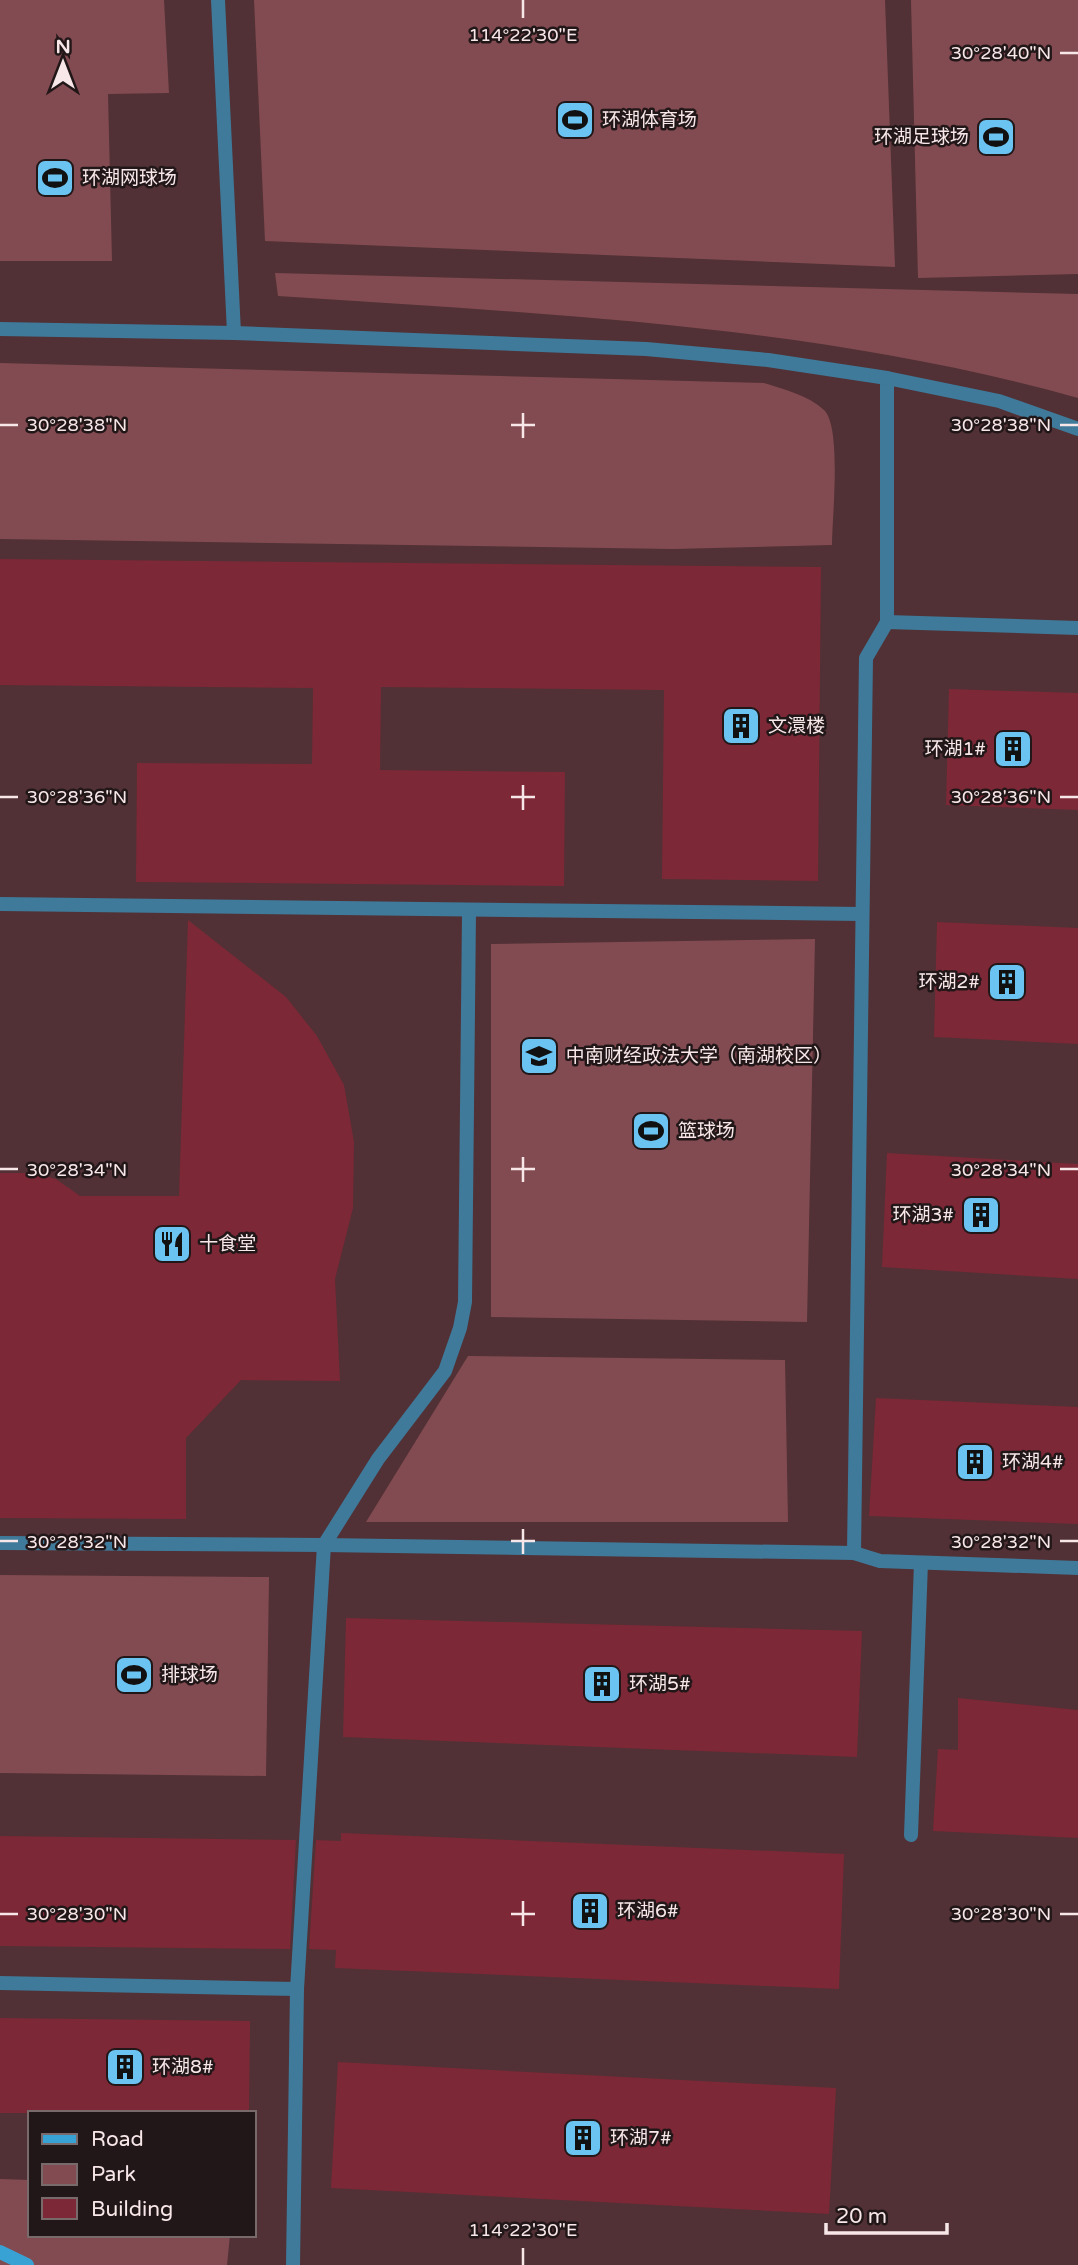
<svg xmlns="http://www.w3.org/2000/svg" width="1078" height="2265" font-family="'Varela Round','Noto Sans SC',sans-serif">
<rect width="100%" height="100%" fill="#432b2d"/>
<path fill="#513135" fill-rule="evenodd" d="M0,0H1078V2265H0ZM30,2113H254V2235H30Z"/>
<g fill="#824b51">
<path d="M0,0H164L169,93L108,94L112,261H0Z"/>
<path d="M254,0H885L895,267L265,241Z"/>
<path d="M911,0H1078V274L918,278Z"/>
<path d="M275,273L1078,294V398C817,325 547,314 278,296Z"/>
<path d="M0,363L764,383C783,389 808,395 824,410C842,427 832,518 832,545L673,549L0,539Z"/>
<path d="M815,939L807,1322L491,1317V944Z"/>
<path d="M468,1356L785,1360L788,1522H366Z"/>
<path d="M0,1575L269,1577L266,1776L0,1773Z"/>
<path d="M0,2179L30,2180V2235H230L227,2265H0Z"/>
</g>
<g fill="#7c2837">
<path d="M0,559L821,567L818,881L662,879L664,690L381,687L380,770L565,772L564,886L136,882L137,763L312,764L313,688L0,685Z"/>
<path d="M949,689L1078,693V810L946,805Z"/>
<path d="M188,920L286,997L317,1036L344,1085L354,1142L353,1208L335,1279L340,1381L241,1380L186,1438V1519L0,1518V1173H34L56,1179L80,1196H179Z"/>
<path d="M937,922L1078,928V1044L934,1037Z"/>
<path d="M887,1153L1078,1164V1279L882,1267Z"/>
<path d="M876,1398L1078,1407V1524L869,1516Z"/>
<path d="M346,1618L862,1631L857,1757L343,1737Z"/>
<path d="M958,1698L1078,1710V1838L933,1831L938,1749L958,1750Z"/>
<path d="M341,1833L844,1854L839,1989L335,1968L336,1950L309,1949L316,1840L341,1841Z"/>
<path d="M0,1836L296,1840L290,1949L0,1946Z"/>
<path d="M0,2018L250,2021L249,2113H0Z"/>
<path d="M338,2062L836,2088L829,2214L331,2188Z"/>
</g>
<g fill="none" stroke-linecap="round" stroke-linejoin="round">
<g stroke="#3f7a9a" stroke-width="14">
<path d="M218,0L234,333"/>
<path d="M887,622L1078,628"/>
<path d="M0,904L861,914"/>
<path d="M0,1543L324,1545L854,1553L880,1561L1078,1568"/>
<path d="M854,1553L866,658L887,622V378"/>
<path d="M911,1835L921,1563"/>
<path d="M0,1983L297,1989"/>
<path d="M293,2265L297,1989L324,1545L378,1459L445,1371L460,1328L465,1302L469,912"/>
</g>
<path stroke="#3f7a9a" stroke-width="14" d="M0,329L234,333L646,349L768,360L887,378L999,401L1078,429"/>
<path stroke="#39a2d5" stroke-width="14" d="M0,2252L27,2265"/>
</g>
<path fill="none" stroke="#f8e7e8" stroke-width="2.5" d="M523,0V18M1060,53H1078M523,413V438M0,425H18M511,425H535M1060,425H1078M523,785V810M0,797H18M511,797H535M1060,797H1078M523,1157V1182M0,1169H18M511,1169H535M1060,1169H1078M523,1529V1554M0,1541H18M511,1541H535M1060,1541H1078M523,1901V1926M0,1914H18M511,1914H535M1060,1914H1078M523,2248V2265"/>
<defs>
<symbol id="stadium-square" viewBox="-11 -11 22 22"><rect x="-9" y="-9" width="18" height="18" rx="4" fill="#6bc3f2" stroke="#221718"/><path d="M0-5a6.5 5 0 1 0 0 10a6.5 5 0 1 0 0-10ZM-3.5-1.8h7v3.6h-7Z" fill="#111"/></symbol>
<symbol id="building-square" viewBox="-11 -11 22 22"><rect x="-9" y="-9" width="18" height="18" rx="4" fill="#6bc3f2" stroke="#221718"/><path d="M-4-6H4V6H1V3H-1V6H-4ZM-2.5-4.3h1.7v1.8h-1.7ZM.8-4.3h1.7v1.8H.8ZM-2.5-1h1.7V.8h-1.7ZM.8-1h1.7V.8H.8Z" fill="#111"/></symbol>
<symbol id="university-square" viewBox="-11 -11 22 22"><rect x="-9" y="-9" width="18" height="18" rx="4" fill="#6bc3f2" stroke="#221718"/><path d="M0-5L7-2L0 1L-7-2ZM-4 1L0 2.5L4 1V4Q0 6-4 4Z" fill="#111"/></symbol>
<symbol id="restaurant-square" viewBox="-11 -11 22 22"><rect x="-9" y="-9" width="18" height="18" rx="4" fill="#6bc3f2" stroke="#221718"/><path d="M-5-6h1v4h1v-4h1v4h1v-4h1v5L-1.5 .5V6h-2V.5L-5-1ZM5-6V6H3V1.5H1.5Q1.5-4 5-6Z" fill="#111"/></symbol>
</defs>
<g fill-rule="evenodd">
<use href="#stadium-square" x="553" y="98" width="44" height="44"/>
<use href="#stadium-square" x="974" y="115" width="44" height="44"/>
<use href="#stadium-square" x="33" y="156" width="44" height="44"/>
<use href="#building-square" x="719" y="704" width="44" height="44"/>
<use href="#building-square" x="991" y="727" width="44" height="44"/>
<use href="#building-square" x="985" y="960" width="44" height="44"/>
<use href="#university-square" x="517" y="1034" width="44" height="44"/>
<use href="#stadium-square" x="629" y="1109" width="44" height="44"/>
<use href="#building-square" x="959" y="1193" width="44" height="44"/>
<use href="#restaurant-square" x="150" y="1222" width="44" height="44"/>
<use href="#building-square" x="953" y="1440" width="44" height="44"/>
<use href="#stadium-square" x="112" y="1653" width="44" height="44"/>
<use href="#building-square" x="580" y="1662" width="44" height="44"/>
<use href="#building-square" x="568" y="1889" width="44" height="44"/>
<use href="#building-square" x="103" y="2045" width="44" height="44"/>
<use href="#building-square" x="561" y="2116" width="44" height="44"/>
</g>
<g text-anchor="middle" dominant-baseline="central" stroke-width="5" stroke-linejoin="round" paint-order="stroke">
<g font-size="19" fill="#f8e7e8" stroke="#221718" text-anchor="start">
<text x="602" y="120">环湖体育场</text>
<text x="969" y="137" text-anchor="end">环湖足球场</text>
<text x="82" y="178">环湖网球场</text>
<text x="768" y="726">文澴楼</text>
<text x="986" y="749" text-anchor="end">环湖1#</text>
<text x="980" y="982" text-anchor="end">环湖2#</text>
<text x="566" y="1056">中南财经政法大学（南湖校区）</text>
<text x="678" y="1131">篮球场</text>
<text x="954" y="1215" text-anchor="end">环湖3#</text>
<text x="199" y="1244">十食堂</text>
<text x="1002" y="1462">环湖4#</text>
<text x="161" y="1675">排球场</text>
<text x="629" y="1684">环湖5#</text>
<text x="617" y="1911">环湖6#</text>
<text x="152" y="2067">环湖8#</text>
<text x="610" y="2138">环湖7#</text>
</g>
</g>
<g font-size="18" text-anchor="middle" fill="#f8e7e8" stroke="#221718" stroke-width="5" stroke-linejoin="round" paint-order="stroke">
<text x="523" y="41">114°22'30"E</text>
<text x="1001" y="59">30°28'40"N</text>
<text x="77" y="431">30°28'38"N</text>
<text x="1001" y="431">30°28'38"N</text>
<text x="77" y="803">30°28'36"N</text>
<text x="1001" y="803">30°28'36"N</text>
<text x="77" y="1176">30°28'34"N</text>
<text x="1001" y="1176">30°28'34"N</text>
<text x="77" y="1548">30°28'32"N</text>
<text x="1001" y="1548">30°28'32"N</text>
<text x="77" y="1920">30°28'30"N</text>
<text x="1001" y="1920">30°28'30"N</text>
<text x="523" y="2236">114°22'30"E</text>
</g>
<rect x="28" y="2111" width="228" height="126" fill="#221718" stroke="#786a6b" stroke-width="2"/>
<rect x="42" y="2134" width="35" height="10" fill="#39a2d5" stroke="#786a6b" stroke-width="2"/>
<text x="91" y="2146" font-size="21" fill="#f8e7e8">Road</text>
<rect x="42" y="2164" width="35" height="21" fill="#824b51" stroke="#786a6b" stroke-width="2"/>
<text x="91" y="2181" font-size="21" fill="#f8e7e8">Park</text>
<rect x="42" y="2198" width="35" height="21" fill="#7c2837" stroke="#786a6b" stroke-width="2"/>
<text x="91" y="2216" font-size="21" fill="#f8e7e8">Building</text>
<g transform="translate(63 63)" stroke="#221718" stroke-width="5" paint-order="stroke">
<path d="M0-5L12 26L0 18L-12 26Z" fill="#f8e7e8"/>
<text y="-10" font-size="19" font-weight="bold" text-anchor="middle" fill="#f8e7e8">N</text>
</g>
<path d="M826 2223v10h121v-10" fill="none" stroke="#f8e7e8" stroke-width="3.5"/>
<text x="836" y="2223" font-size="21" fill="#f8e7e8" stroke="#221718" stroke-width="5" paint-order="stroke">20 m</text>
</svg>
